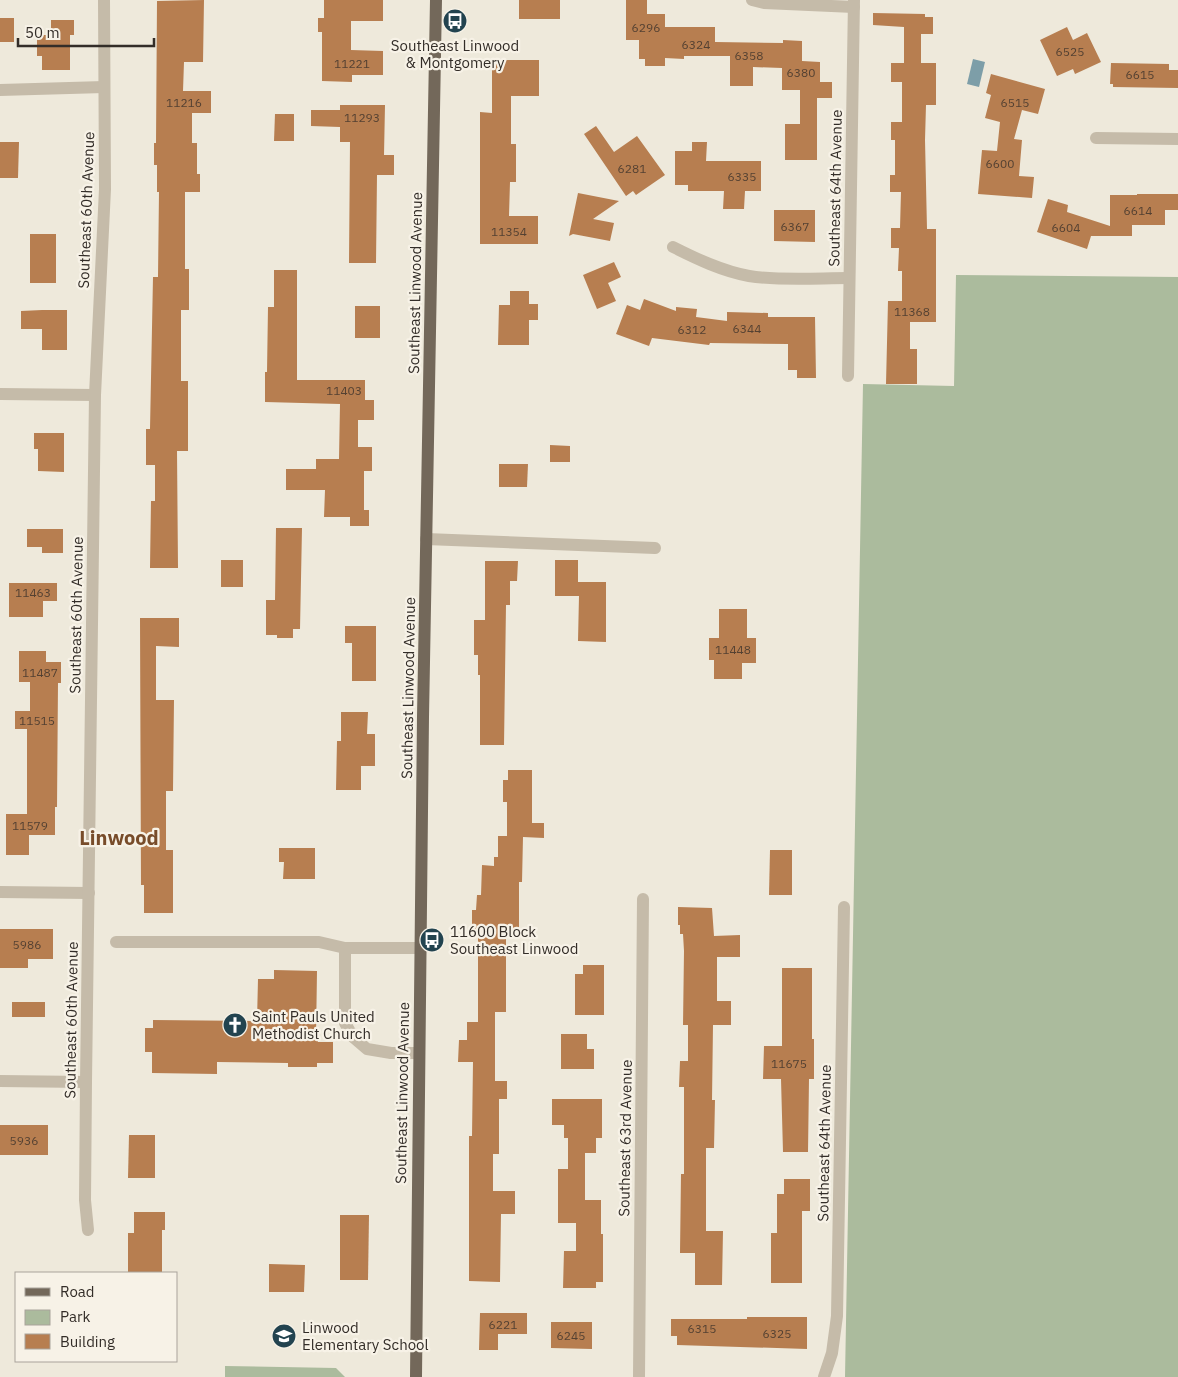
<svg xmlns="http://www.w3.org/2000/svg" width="1178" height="1377" font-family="'IBM Plex Sans',sans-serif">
<rect width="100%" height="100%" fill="#eee9db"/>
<g fill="#abbb9d">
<path d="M956,275L1178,277V1377H845L863,384L954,386Z"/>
<path d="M225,1366L336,1368L345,1377H225Z"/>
</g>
<path fill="#7d9ea8" d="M973,59L985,62L979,87L967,84Z"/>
<g fill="#b77e50">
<path d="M204,0L203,62H184L183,91H211V113H192V143H197V174H200V192H185V269H189V310H181V381H188V451H177L178,568H150L151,501H155V465H146V429H150L153,277H158L159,192H157V165H154V143H156L157,1Z"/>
<path d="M324,0H383V21H351V50L383,51V75H352V82L322,81V32H318V18H324Z"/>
<rect x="519" y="0" width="41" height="19"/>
<path d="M626,0H647V14H665V27H715V42L783,43V40L802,41V61L820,62V82H832V98H817V160H785V124H800V90H782V68L753,67V86H730V56H684V59L665,58V66H645V59H639V40H626Z"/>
<path d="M873,13L925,14V17H933V34H921V63H936V105H926L925,140L927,229H936V322H910V349H917V384H886L888,301H902V271H898L899,248H891V228H900L901,192H890V175H895V140H891V122H902V82H891V63H904V27L873,25Z"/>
<rect x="0" y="18" width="14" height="24"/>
<path d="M51,20H74V35H70V70H42V56H37V35H51Z"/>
<path d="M1067,27L1073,40L1087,33L1101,62L1075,74L1073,69L1057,76L1040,40Z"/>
<path d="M492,60H539V96H511V144H516V182H510L509,216H538V244H480V112L492,113Z"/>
<path d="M1111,63L1169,64V70H1178V88L1113,87V84H1110Z"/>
<path d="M991,74L1045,89L1038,114L1022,110L1014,139L1022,140L1019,176L1034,177L1032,198L978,194L982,150L997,151L1000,122L985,118L991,95L986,93Z"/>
<path d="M340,105H385L384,155H394V175H377L376,263H349L350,142H340V127L311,126V110H340Z"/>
<path d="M275,114H294V141H274Z"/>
<path d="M596,126L614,152L637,136L665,175L636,195L633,191L626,196L584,134Z"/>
<path d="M0,142H19L18,178H0Z"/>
<path d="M692,142H707L706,161H761V191H745L744,209H723L724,191H688V185H675V151H692Z"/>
<path d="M578,193L619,201L593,219L614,223L610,241L573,234L569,236Z"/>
<path d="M1137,194H1178V210H1165V225H1132V236H1091L1087,249L1037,232L1048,199L1068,205L1067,212L1110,226V195H1137Z"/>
<path d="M774,210H815V242L774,241Z"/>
<rect x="30" y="234" width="26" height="49"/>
<path d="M614,262L621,277L608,283L616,301L597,309L583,275Z"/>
<path d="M274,270H297V380H365V400H374V420H358V447H372V471H364V510H369V526H350V517H324L325,490H286V469H316V459H339L340,404L265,402V372H267L268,307H274Z"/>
<path d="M510,291H529V304H538V320H529V345H498L499,305H510Z"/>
<path d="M644,299L676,311V307L697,309L696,317L727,321V312L768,313V317H815L816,378H797V370H788V344L710,343L709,345L652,338L649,346L616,334L627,305L640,310Z"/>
<rect x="355" y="306" width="25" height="32"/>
<path d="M42,310H67V350H42V329H21V311Z"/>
<path d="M34,433H64V472L38,471V449H34Z"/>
<path d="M550,445L570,446V462H550Z"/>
<path d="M499,464H528L527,487H499Z"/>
<path d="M276,528H302L300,629H293V638H277V635H266V600H275Z"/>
<path d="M27,529H63V553H42V547H27Z"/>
<rect x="221" y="560" width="22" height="27"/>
<path d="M555,560H578V582H606V642L578,641L579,596H555Z"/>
<path d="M485,561H518L517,581H510V605H506L504,745H480V675H478V655H474V620H485Z"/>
<path d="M9,583H57V601H43V617H9Z"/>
<path d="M719,609H747V638H756V663H742V679H714V660H709V638H719Z"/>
<path d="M140,618H179V647L156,646V700H174L173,791H166V850H173V913H144V885H141Z"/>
<path d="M345,626H376V681H352V643H345Z"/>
<path d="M19,651H46V662H61V683H58L57,807H55V835H29V855H6V814H27V729H15V711H30V682H19Z"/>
<path d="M341,712H368L367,734H375V766H361V790H336L337,741H341Z"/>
<path d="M508,770H532V823H544V838L523,837L522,882H519V933H506V1012H495V1081H507V1099H499V1154H493V1191H515V1214H501L500,1282L469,1281V1136H472L473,1062H458L459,1040H467V1022H478V932H472V910H476L477,895H481L482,865L494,866V857H498V836H507V802H503V780H508Z"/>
<path d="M279,848H315V879H283L284,862H279Z"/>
<path d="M770,850H792V895H769Z"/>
<path d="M678,907L712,908L714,936L740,935V957H717V1001H731V1025H713L712,1100H715L714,1148H706V1231H723L722,1285H695V1253H680L681,1174H684V1087H679L680,1061H688V1025H683L684,951L683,934H680V925H678Z"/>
<path d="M0,929H53V959H28V968H0Z"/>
<path d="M583,965H604V1015H575V974H583Z"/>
<path d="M782,968H812V1039H814V1079H809L808,1152H783L781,1079H763L764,1046H782Z"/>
<path d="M274,970L317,971L316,1038H318V1042H333V1063H317V1067H288V1063L217,1062V1074L152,1073V1052H145V1028H153V1020L257,1021L258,979H274Z"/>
<rect x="12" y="1002" width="33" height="15"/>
<path d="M561,1034H587V1049H594V1069H561Z"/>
<path d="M552,1099H602V1138H596V1153H585V1200H601V1234H603V1282H596V1288H563L564,1251H576V1223H558V1169H568V1138H564V1125H552Z"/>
<rect x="0" y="1125" width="48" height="30"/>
<path d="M129,1135H155V1178H128Z"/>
<path d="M784,1179H810V1211H802V1283H771V1233H777V1194H784Z"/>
<path d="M134,1212H165V1230H162V1273H128V1233H134Z"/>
<path d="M340,1215H369L368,1280H340Z"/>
<path d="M269,1264L305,1265L304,1292H269Z"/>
<path d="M480,1313H527V1334H498V1350H479Z"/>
<path d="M747,1317H807V1349L677,1345V1336H671V1319H747Z"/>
<path d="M551,1322H592V1349L551,1348Z"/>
</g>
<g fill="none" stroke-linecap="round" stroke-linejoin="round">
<g stroke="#c5bba9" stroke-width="12">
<path d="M752,0L764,3L854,7"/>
<path d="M0,90L104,87"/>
<path d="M1096,138L1178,139"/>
<path d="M673,247C697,259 722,271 749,276C778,281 819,278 849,278"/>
<path d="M848,376L854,0"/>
<path d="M0,394L95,395"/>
<path d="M426,539L655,548"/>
<path d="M0,892L89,893"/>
<path d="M116,942H319L345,948"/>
<path d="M419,1053H391L367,1049L353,1037L345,1023V948H420"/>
<path d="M0,1081L86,1082"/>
<path d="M88,1230L85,1200L86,1082L95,395L105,189L104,0"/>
<path d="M639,1377L643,899"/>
<path d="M824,1377L832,1353L837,1316L844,907"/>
</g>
<path stroke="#73685a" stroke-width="12" d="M416,1377L423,717L436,0"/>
</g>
<defs>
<symbol id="bus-disc" viewBox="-11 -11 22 22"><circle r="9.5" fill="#22434f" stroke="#f7f2e7"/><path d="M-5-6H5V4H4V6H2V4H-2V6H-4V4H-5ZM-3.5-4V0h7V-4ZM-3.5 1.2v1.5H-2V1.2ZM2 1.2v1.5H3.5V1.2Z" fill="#fff"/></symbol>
<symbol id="church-disc" viewBox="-11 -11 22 22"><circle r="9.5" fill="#22434f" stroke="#f7f2e7"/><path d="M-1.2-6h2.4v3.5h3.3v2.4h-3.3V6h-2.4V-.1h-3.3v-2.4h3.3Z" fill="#fff"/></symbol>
<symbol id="school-disc" viewBox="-11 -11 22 22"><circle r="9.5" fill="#22434f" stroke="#f7f2e7"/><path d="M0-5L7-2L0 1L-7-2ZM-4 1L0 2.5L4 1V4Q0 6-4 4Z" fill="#fff"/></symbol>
</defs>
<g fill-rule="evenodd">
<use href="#bus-disc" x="441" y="7" width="28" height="28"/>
<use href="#bus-disc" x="418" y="926" width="28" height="28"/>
<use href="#church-disc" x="221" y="1011" width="28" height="28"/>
<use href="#school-disc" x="270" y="1322" width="28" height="28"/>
</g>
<g text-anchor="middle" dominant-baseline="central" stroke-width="4.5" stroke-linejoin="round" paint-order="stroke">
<g font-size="12" fill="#544132">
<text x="646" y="27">6296</text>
<text x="696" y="44">6324</text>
<text x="1070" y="51">6525</text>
<text x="749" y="55">6358</text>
<text x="352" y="63">11221</text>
<text x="801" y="72">6380</text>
<text x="1140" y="74">6615</text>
<text x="184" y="102">11216</text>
<text x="1015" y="102">6515</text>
<text x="362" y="117">11293</text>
<text x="1000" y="163">6600</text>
<text x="632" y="168">6281</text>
<text x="742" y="176">6335</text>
<text x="1138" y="210">6614</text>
<text x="795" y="226">6367</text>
<text x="1066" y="227">6604</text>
<text x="509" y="231">11354</text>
<text x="912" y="311">11368</text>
<text x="747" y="328">6344</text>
<text x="692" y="329">6312</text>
<text x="344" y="390">11403</text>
<text x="33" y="592">11463</text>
<text x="733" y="649">11448</text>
<text x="40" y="672">11487</text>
<text x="37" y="720">11515</text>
<text x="30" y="825">11579</text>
<text x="27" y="944">5986</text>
<text x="789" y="1063">11675</text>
<text x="24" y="1140">5936</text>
<text x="503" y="1324">6221</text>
<text x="702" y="1328">6315</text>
<text x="777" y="1333">6325</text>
<text x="571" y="1335">6245</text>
</g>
<g font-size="15" fill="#332d28" stroke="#f7f2e7" text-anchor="start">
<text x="455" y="45" text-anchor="middle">Southeast Linwood<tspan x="455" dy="17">&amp; Montgomery</tspan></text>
<text x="450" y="931">11600 Block<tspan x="450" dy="17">Southeast Linwood</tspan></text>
<text x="252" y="1016">Saint Pauls United<tspan x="252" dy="17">Methodist Church</tspan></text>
<text x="302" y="1327">Linwood<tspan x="302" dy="17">Elementary School</tspan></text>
</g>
<g font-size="15" fill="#332d28" stroke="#f7f2e7">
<text transform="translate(835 188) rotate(-89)">Southeast 64th Avenue</text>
<text transform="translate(86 210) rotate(-88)">Southeast 60th Avenue</text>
<text transform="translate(415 283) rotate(-89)">Southeast Linwood Avenue</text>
<text transform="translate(76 615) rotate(-89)">Southeast 60th Avenue</text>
<text transform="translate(408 688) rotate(-89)">Southeast Linwood Avenue</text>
<text transform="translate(71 1020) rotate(-89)">Southeast 60th Avenue</text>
<text transform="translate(402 1093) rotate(-89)">Southeast Linwood Avenue</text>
<text transform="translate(625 1138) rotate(-89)">Southeast 63rd Avenue</text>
<text transform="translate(824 1143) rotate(-89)">Southeast 64th Avenue</text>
</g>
<g font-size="20" font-weight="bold" fill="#784c2a" stroke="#f7f2e7">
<text x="119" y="837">Linwood</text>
</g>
</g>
<rect x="15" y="1272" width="162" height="90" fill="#f7f2e7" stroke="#a9a39b"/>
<rect x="25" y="1288" width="25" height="8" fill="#73685a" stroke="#a9a39b"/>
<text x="60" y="1297" font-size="15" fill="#332d28">Road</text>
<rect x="25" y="1310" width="25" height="15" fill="#abbb9d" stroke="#a9a39b"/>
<text x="60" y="1322" font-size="15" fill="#332d28">Park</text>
<rect x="25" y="1334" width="25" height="15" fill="#b77e50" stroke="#a9a39b"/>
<text x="60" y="1347" font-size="15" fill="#332d28">Building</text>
<path d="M18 38v8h136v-8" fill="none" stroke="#332d28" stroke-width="2.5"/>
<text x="25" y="38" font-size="15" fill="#332d28" stroke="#f7f2e7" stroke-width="4" paint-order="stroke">50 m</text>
</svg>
